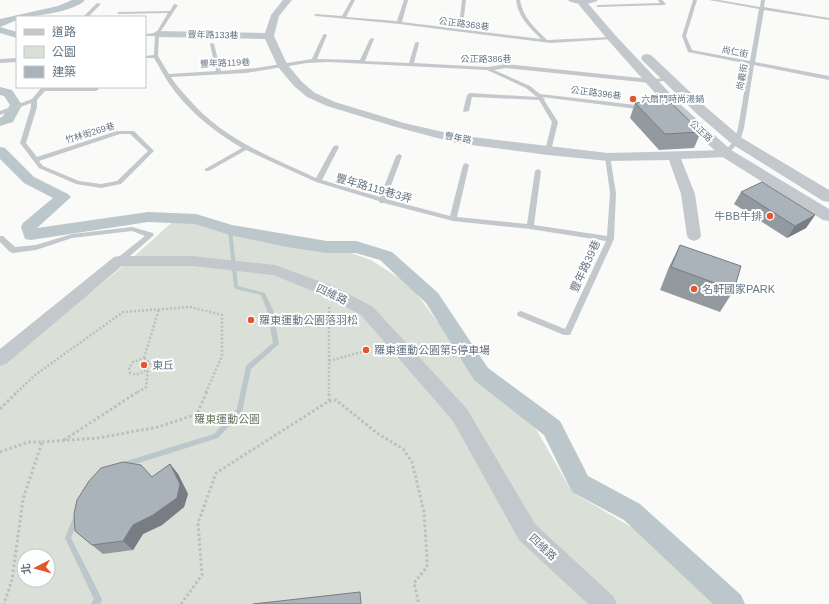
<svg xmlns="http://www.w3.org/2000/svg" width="829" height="604" font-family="Arial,'Noto Sans TC',sans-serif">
<rect width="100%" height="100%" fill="#fafaf8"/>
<path fill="#dadfd7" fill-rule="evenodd" d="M178,217L234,234L322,243L371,260L410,285L482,381L536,429L572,492L667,548L737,604H0V364L120,269ZM24,556H48V580H24Z"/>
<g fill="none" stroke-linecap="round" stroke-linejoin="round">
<g fill="#bbc7cb" fill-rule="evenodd">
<path d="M228,229H230L232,230L238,286L265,293L273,310L279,344L251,369L242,412L218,438L123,468L121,467L120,465L121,463L123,462L214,434L237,409L246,366L273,343L267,310L261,295L236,289L234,287L228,230Z"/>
<path d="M77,512L79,513L80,515L71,538L101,597L102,600L100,604H91L94,599L65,538L75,513Z"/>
</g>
<g fill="#bbc7cb" fill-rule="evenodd">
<path d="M72,0H85C74,12 33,17 17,17V20L0,27L17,32V38L0,33V19L58,6Z"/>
<path d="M0,87L12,90L22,105L13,122L0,126V118L3,116L10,105L4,96L0,95Z"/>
<path d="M0,147L5,148L34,177L68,194L71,197L37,228L148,212L196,214L232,225L327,241H356L392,252L438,293L488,368L560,421L588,476L640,504L741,595L745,604H713L624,520L572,492L544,435L474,380L426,303L380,260L356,253H327L287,247L230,235L195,224L148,222L31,240L25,239L21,227L23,223L53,198L24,183L0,159Z"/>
</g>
<g stroke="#bbbfc2" stroke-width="2.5" stroke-dasharray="2 2" stroke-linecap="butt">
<path d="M329,307V392"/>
<path d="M144,358L150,363C144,373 141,376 130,373L129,368L133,362Z"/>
<path d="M144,358L159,309"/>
<path d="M329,361L369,350"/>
<path d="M17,392L35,375L123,312L190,307L222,315V356L206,392"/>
<path d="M138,392L146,387L148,369"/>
</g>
<g stroke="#bbbfc2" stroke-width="3" stroke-dasharray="2.5 2.5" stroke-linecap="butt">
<path d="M329,401L336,400L377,433L403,449L412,462L424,512L427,557V567L414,583L419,604"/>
<path d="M0,409L18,391"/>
<path d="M64,440L139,391"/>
<path d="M42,442L98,438L158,427L197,414L207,391"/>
<path d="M0,452L28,442H42L23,499L12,580L4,604"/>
<path d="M181,604L202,575L198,523L216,473L329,401V391"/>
</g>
<g fill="#c3c8cc" fill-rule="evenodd">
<path d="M351,0H355L346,17L397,21L404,0H408L402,22L541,39C529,27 518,17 516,0H520C523,18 535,28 547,40L612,37L614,38L612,39L551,43L399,24L316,16L314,15L316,14L342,16Z"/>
<path d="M462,0H466L463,25L461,26L459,25Z"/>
<path d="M658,0H662L666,4L664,5L598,7L596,6L598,5L660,3Z"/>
<path d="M693,0H697L686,36L692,50L750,61L759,9L709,0H719L760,7L761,0H765L764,7L829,18V20L764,10L755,62L829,76V80L754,65L744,128L740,141L728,154L726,155L723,153L734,141L738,128L749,64L688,52L682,36Z"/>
<path d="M97,3L101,4L88,17H83Z"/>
<path d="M174,4L178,5L159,34L158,56L169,74L216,71L210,44L212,43L214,44L221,71L256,68L312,59L323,35L325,34L327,35L317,59L360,60L370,39L372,38L374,39L365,61L409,63L415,43L417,42L419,43L414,63L488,67L506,64L650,79L669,78V80L650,83L506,68L494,70L530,86L540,94L645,106L648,108L645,110L542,97L545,99L544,100L558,122L551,151L548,153L545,151L552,122L539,100L472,97L469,111L464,112L463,111L467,95L470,93L537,97L526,88L487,70L328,62L307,63L246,73L171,77C175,84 181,90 186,96C222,139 267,155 316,178L333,147L336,145L338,146L339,147L322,180L380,197L396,156L399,154L401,155L402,156L386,199L450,216L463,165L466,163L469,165L457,217L527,224L535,171L538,169L541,171L534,225L607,236L610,193L605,157L608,155L610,156L616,193L614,239L570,335H564L518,316L517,314L518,312L521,311L565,329L606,241L530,229L453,221L384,203H380L379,201L316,182L246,150L209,171H205V169L242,148C213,131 187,110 168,82C163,74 159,66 154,58H145V56L154,55L155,36H145V34L156,33L168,13L119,14L117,13L119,12L170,11Z"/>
<path d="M17,58V62L0,63V59Z"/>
<path d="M42,87H96L99,89L96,91H45L37,100V107L26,143L37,157L117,131H134L154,151L121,184L101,188L76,184L39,168L20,143L31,107V103L0,115V111L32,99ZM120,134H130L148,151L117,181L101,184L79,181L43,166L39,161Z"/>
<path d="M132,227L153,233L154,235L122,263H116L115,261L116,259L145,236L132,231L72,238L36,250L13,253L10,252L0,242V236H3L15,247L36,245L72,234Z"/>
</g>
<g fill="#c3c8cc" fill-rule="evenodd">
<path d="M283,0H292L279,16L274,36L287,64L302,82L315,93L335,102L404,123L456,135L608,153L730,150L732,153L730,156L726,157L681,159L695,194L701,236L699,239L694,241L689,239L687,236L681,194L669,160L608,161L548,155L456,143L396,127L327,106L307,97L294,86L278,67L265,39L157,37L152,34L157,31L265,33L271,15Z"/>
<path d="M568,0H598C593,5 573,5 568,0Z"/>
<path d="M119,256H192L275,265L335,287L373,307L467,409L535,524L613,596L617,604H588L519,540L453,421L361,315L323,295L273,275L192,266H122L6,364L0,366V349L114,257Z"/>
</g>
<g fill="#c3c8cc" fill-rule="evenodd">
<path d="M575,0H585L616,36L681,105L731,150L829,209V221L823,220L721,156L671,111L608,40Z"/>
<path d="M647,54L651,55L708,109L742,138L829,190V202L823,201L732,144L698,115L643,61L641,58L643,55Z"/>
</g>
</g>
<g fill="#929a9f">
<path d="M635,103L701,132L694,148L659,150L630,118Z"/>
<path d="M741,192L815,215L806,228L787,238L734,204Z"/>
<path d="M680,245L734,290L720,312L660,290L669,267Z"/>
<path d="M170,464L178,474L188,494L184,507L162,525L143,534L133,550L103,554L92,545L152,477Z"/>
</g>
<g fill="#777d82">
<path d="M815,215L806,228L787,238L795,226Z"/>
<path d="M170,464L178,474L188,494L184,507L162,525L143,534L133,550L123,541Z"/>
</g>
<g fill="#aab3b9" stroke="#777d82">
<path d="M667,99L701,132L665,134L635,103Z"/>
<path d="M762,182L815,215L795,226L741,192Z"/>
<path d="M680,245L741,266L734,290L671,267Z"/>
<path d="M123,462L141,465L152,477L170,464L180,484L177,498L153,515L133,525L123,541L92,545L75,531L74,514L77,500L89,481L101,468Z"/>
<path d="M360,592L361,604H253Z"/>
</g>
<g fill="#e4572e" stroke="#fff" stroke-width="1.5">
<circle cx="633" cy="99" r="4"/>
<circle cx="770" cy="216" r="4"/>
<circle cx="694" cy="289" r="4"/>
<circle cx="251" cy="320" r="4"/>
<circle cx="366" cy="350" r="4"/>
<circle cx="144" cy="365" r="4"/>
</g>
<g text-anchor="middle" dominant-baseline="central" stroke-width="4" stroke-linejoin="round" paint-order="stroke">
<g font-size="9" fill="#657683" stroke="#fff">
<text transform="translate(464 24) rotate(7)">公正路368巷</text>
<text transform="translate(213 35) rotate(1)">豐年路133巷</text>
<text transform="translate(735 52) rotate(11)">尚仁街</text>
<text x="486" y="59">公正路386巷</text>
<text transform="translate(225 63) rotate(-2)">豐年路119巷</text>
<text transform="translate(742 77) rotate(-80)">尚義街</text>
<text transform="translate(596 93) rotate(7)">公正路396巷</text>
<text transform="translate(701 131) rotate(42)">公正路</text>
<text transform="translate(90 133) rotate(-17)">竹林街269巷</text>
<text transform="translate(458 138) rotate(10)">豐年路</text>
</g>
<g font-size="9" fill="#657683" stroke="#fff" text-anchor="start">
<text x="641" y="99">六扇門時尚湯鍋</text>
</g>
<g font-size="11" fill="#657683" stroke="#fff">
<text transform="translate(374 188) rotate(16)">豐年路119巷3弄</text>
<text transform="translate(585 266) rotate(-65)">豐年路39巷</text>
<text transform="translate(332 294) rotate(25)">四維路</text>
<text transform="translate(543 547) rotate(43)">四維路</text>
</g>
<g font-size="11" fill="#657683" stroke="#fff" text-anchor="start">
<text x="762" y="216" text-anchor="end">牛BB牛排</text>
<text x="702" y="289">名軒國家PARK</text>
<text x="259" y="320">羅東運動公園落羽松</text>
<text x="374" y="350">羅東運動公園第5停車場</text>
<text x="152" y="365">東丘</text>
</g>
<g font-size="11" fill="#687a64" stroke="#fff">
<text x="227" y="419">羅東運動公園</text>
</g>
</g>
<rect x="16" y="16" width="130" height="72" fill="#ffffff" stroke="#c1c8cd"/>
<rect x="24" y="29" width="20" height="6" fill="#c3c8cc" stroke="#c1c8cd"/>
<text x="52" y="36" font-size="12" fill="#657683">道路</text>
<rect x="24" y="46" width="20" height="12" fill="#dadfd7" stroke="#c1c8cd"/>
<text x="52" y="56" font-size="12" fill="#657683">公園</text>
<rect x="24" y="66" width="20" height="12" fill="#aab3b9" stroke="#c1c8cd"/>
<text x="52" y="76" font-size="12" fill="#657683">建築</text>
<g transform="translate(36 568) rotate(264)"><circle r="19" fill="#ffffff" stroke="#c1c8cd"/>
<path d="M0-3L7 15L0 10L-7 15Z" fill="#e4572e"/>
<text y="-6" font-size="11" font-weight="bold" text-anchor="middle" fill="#657683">北</text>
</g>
</svg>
